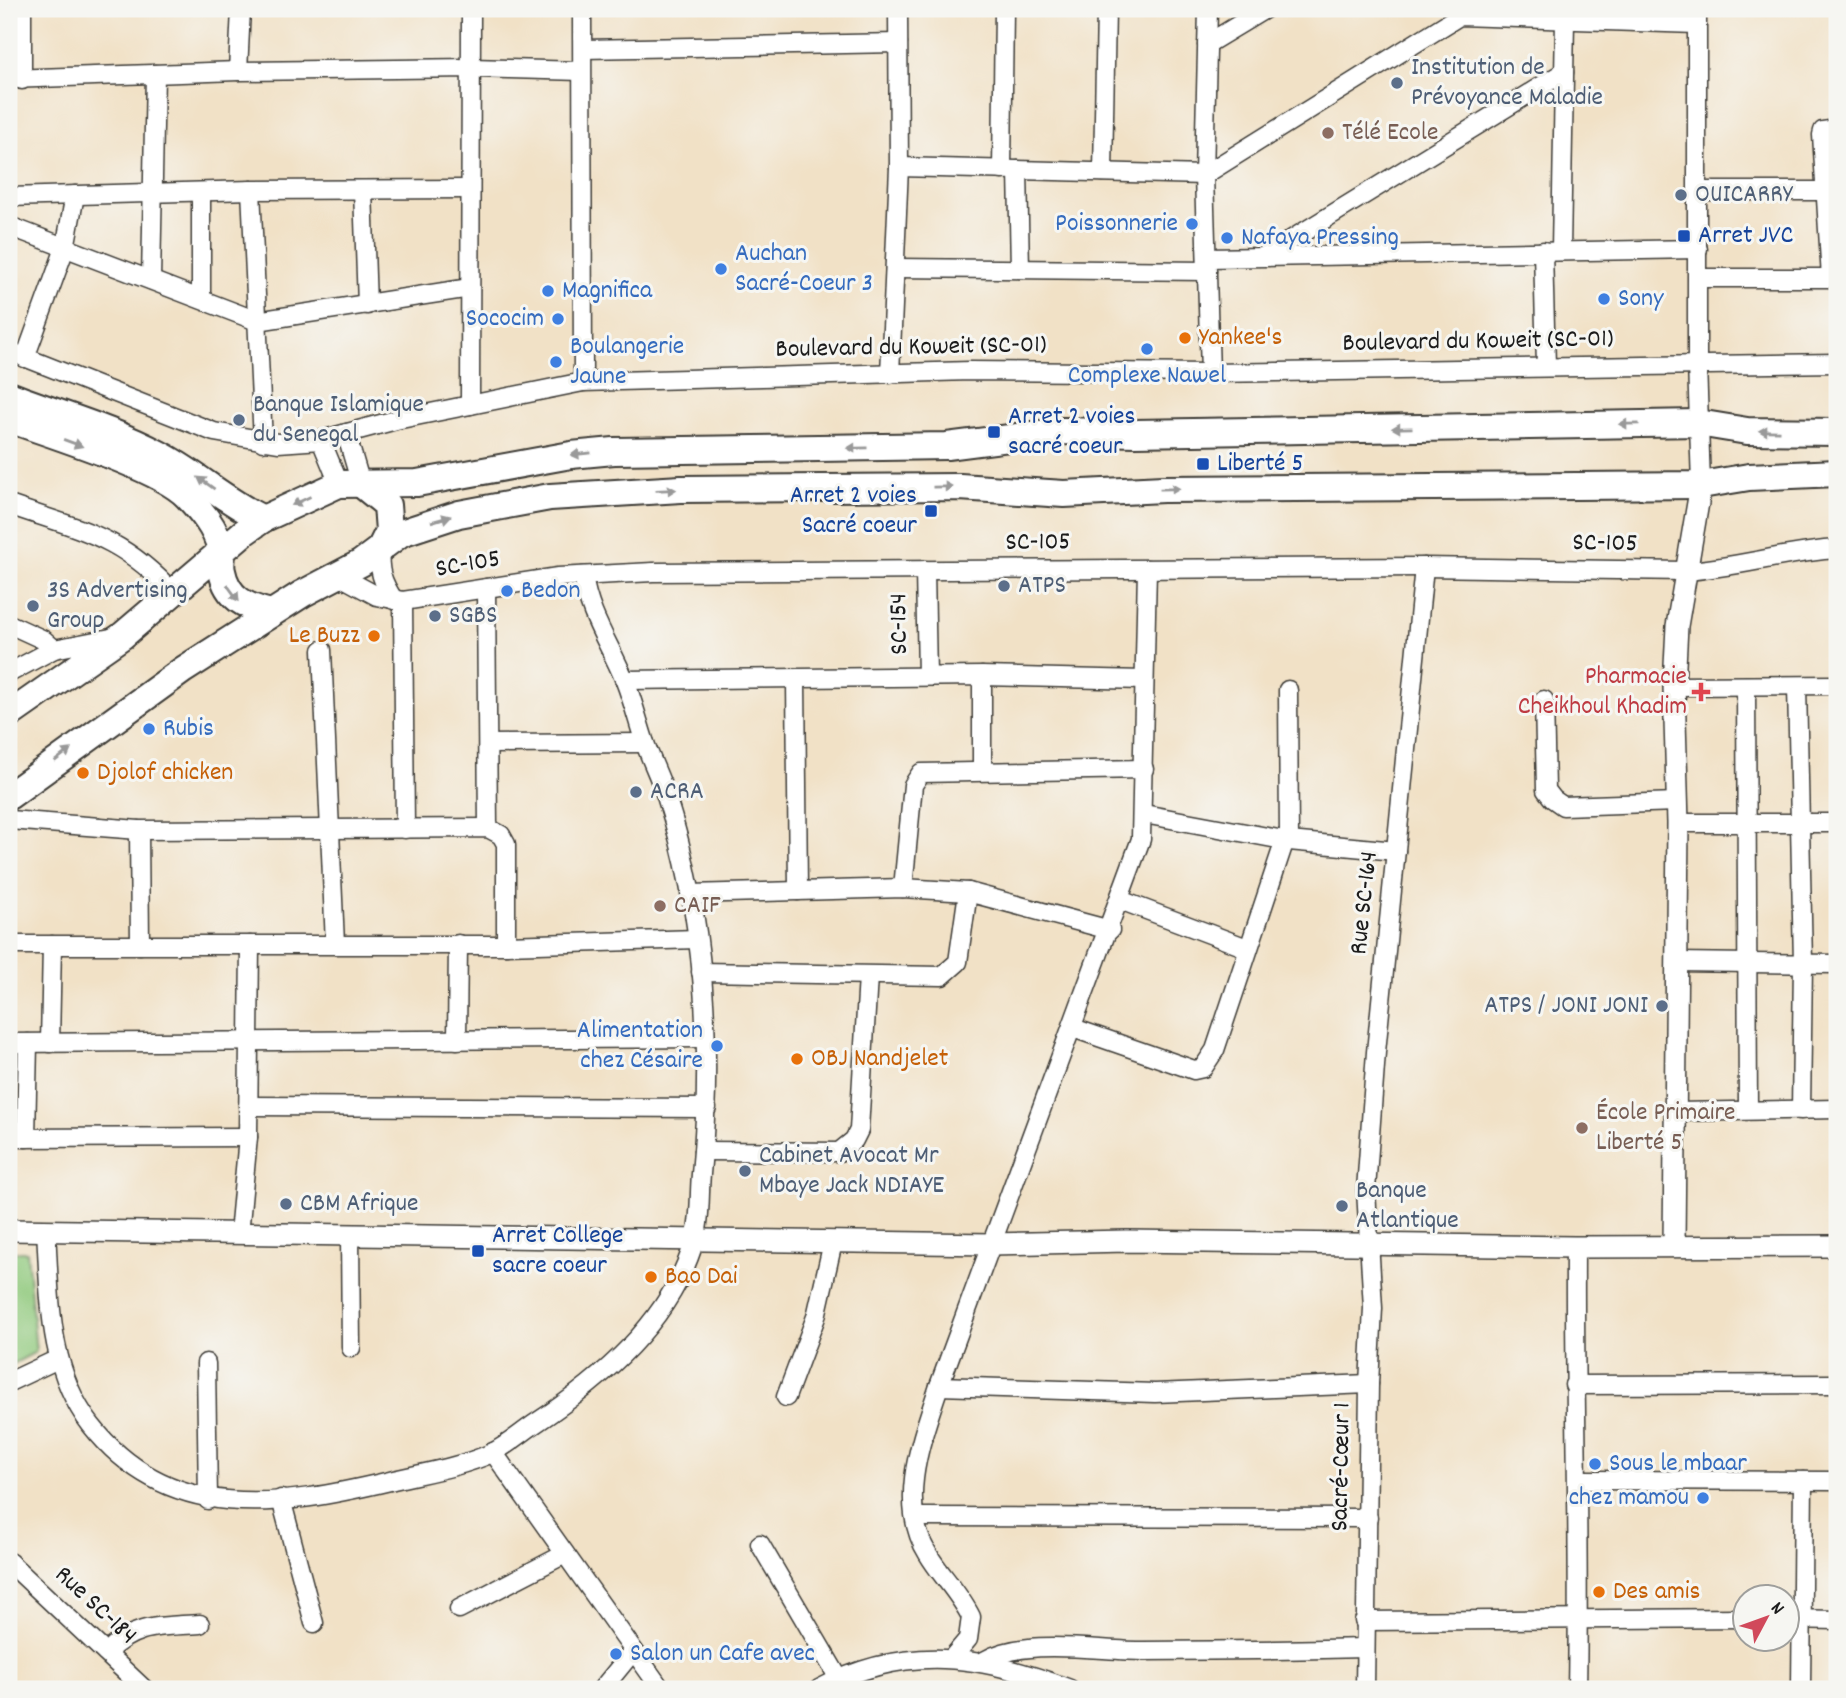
<svg xmlns="http://www.w3.org/2000/svg" width="1846" height="1698" font-family="Dekko,sans-serif">
<rect width="100%" height="100%" fill="#f6f6f2"/>
<filter id="ink" filterUnits="userSpaceOnUse"><feTurbulence type="fractalNoise" baseFrequency=".0143" numOctaves="2"/><feDisplacementMap in="SourceGraphic" scale="14" xChannelSelector="R" yChannelSelector="G"/><feConvolveMatrix kernelMatrix="1 2 1 2 8 2 1 2 1" color-interpolation-filters="sRGB"/></filter>
<filter id="wash" filterUnits="userSpaceOnUse"><feTurbulence type="fractalNoise" baseFrequency=".00686" numOctaves="4" result="noise"/><feDisplacementMap in="SourceGraphic" scale="28" xChannelSelector="R" yChannelSelector="G"/><feGaussianBlur stdDeviation="1.57" result="paint"/><feColorMatrix in="noise" values="0 0 0 0 0 0 0 0 0 0 0 0 0 0 0 0 0 1.4 0 .05"/><feComposite in="paint" operator="in"/></filter>
<g filter="url(#wash)">
<rect width="100%" height="100%" fill="#f1e1c6"/>
<path fill="#90c97d" stroke="#56724c" stroke-width="2" d="M9,1252H27L36,1352L9,1366Z"/>
</g>
<g filter="url(#ink)">
<g fill="none" stroke-linecap="round" stroke-linejoin="round">
<defs>
<g id="minor">
<path d="M582,9L583,382"/>
<path d="M1208,9L1204,175L1210,373"/>
<path d="M1697,9V363L1701,485"/>
<path d="M1207,44L1265,9"/>
<path d="M583,49L898,43"/>
<path d="M238,71L241,9"/>
<path d="M9,79L238,71L471,68L581,71"/>
<path d="M22,80V9"/>
<path d="M899,167L1204,175L1459,16L1696,24"/>
<path d="M1002,170L1004,9"/>
<path d="M1018,170L1020,269"/>
<path d="M1103,172L1106,9"/>
<path d="M251,190L263,442"/>
<path d="M363,190L367,305"/>
<path d="M1698,191H1824"/>
<path d="M9,197L251,190L470,189"/>
<path d="M9,226L257,321L470,288"/>
<path d="M1561,250L1565,20"/>
<path d="M1543,251L1546,366"/>
<path d="M1266,255L1564,72"/>
<path d="M1207,258L1698,249"/>
<path d="M895,268L1207,271"/>
<path d="M1698,278H1837"/>
<path d="M1831,278L1822,135L1823,131L1837,129"/>
<path d="M151,280L155,74"/>
<path d="M201,299V192"/>
<path d="M9,351L214,432L278,443L321,440L396,420L583,382L970,371L1210,373L1837,363"/>
<path d="M25,358L65,248L75,195"/>
<path d="M890,374L899,167L898,9"/>
<path d="M470,405L471,9"/>
<path d="M346,433L361,484"/>
<path d="M321,440L339,484"/>
<path d="M9,505C80,530 121,535 174,594"/>
<path d="M380,549C378,570 382,582 394,600"/>
<path d="M925,570L927,676"/>
<path d="M340,576L377,596L403,601L558,577L653,572L1424,567L1685,571C1736,568 1786,552 1837,549"/>
<path d="M486,588L488,828"/>
<path d="M403,601L405,829"/>
<path d="M9,624L44,640L54,649"/>
<path d="M322,650L335,944"/>
<path d="M9,673L54,649L116,637"/>
<path d="M625,680L982,676L1144,680"/>
<path d="M796,680L798,891"/>
<path d="M1674,686L1837,685"/>
<path d="M1746,686L1748,1110"/>
<path d="M1797,686L1803,963L1801,1110"/>
<path d="M1288,690L1289,841"/>
<path d="M1544,700L1546,790L1553,799L1563,806L1677,802"/>
<path d="M488,744L645,743"/>
<path d="M982,771V676"/>
<path d="M1144,814L1289,841L1396,851"/>
<path d="M9,820L139,830L488,828L501,835L506,844V945"/>
<path d="M1678,823H1837"/>
<path d="M139,830L140,945"/>
<path d="M903,888L913,785L921,773L1144,769"/>
<path d="M690,894L903,888L968,892L1110,930"/>
<path d="M1120,900L1247,948"/>
<path d="M9,945H506L697,939"/>
<path d="M1677,962L1837,964"/>
<path d="M701,972L942,976L958,962L968,892"/>
<path d="M1073,1028L1194,1070L1203,1068L1215,1050L1285,840"/>
<path d="M457,1040L458,944"/>
<path d="M9,1043L705,1038"/>
<path d="M50,1043L52,945"/>
<path d="M248,1106L707,1108"/>
<path d="M1677,1112L1837,1109"/>
<path d="M9,1138L248,1137"/>
<path d="M26,1138L28,1043"/>
<path d="M703,1151L839,1152L854,1140L859,1130L868,976"/>
<path d="M46,1230C50,1297 48,1370 91,1425C169,1525 281,1507 390,1481C423,1473 461,1467 492,1453C506,1446 520,1434 533,1425C601,1380 671,1322 695,1239C701,1219 699,1195 701,1174C713,1049 705,916 666,796C660,778 651,760 645,743C638,722 633,701 625,681C610,644 589,616 583,576"/>
<path d="M239,1234L248,1137L250,945"/>
<path d="M350,1236L351,1348"/>
<path d="M1575,1247C1574,1395 1580,1542 1577,1689"/>
<path d="M206,1363L208,1500"/>
<path d="M9,1382L58,1359"/>
<path d="M1574,1385L1837,1384"/>
<path d="M939,1386L1155,1393L1369,1384"/>
<path d="M786,1397L816,1317L833,1242"/>
<path d="M493,1452L661,1689"/>
<path d="M1579,1480L1837,1481"/>
<path d="M281,1499L314,1623"/>
<path d="M916,1517L1368,1518"/>
<path d="M760,1544L845,1689"/>
<path d="M9,1562L144,1689"/>
<path d="M459,1609L565,1554"/>
<path d="M1786,1619L1837,1620"/>
<path d="M1364,1621L1744,1618"/>
<path d="M106,1653C135,1623 161,1627 200,1624"/>
<path d="M952,1658L968,1639L971,1617C960,1594 941,1576 928,1554C896,1503 922,1438 939,1386L1141,839L1147,569"/>
<path d="M984,1661C1024,1637 1097,1651 1143,1651C1217,1651 1291,1650 1364,1648"/>
<path d="M602,1689L633,1651"/>
<path d="M819,1689C906,1643 981,1655 1070,1689"/>
<path d="M1365,1689L1369,1384L1373,1308L1366,1190L1376,1052L1424,567"/>
<path d="M1801,1689L1803,1481"/>
</g>
<g id="tertiary">
<path d="M9,1230L991,1244L1127,1241L1575,1247L1837,1246"/>
<path d="M1674,1246L1678,823L1674,686L1677,626L1701,485"/>
</g>
<g id="primary">
<path d="M9,395C58,414 112,429 159,454C196,473 226,502 263,519"/>
<path d="M9,419C50,434 159,467 187,496C202,512 215,527 221,549C223,556 220,564 222,571C227,598 246,607 271,613"/>
<path d="M361,484L387,505L389,531L380,549"/>
<path d="M9,715L122,636L243,533L263,519L339,484L417,483L571,455L614,451L947,446L1064,431L1135,433L1698,423L1747,431L1837,432"/>
<path d="M9,796L183,670L302,594L361,563L401,533L459,514L550,497L681,489L960,487L1064,494L1163,489L1701,485L1749,477L1837,473"/>
</g>
</defs>
<use href="#minor" stroke="#3c3a36" stroke-width="21"/>
<use href="#tertiary" stroke="#3c3a36" stroke-width="24"/>
<use href="#primary" stroke="#3c3a36" stroke-width="30"/>
<use href="#minor" stroke="#fff" stroke-width="18"/>
<use href="#tertiary" stroke="#fff" stroke-width="21"/>
<use href="#primary" stroke="#fff" stroke-width="26"/>
</g>
<defs><path id="oneway-solid" d="M-6-.8H1V-3.2L6.5 0L1 3.2V.8H-6Z" transform="scale(1.75)"/></defs>
<g fill="#999">
<use href="#oneway-solid" transform="translate(1629 424) rotate(179)"/>
<use href="#oneway-solid" transform="translate(1402 428) rotate(179)"/>
<use href="#oneway-solid" transform="translate(1769 431) rotate(-179)"/>
<use href="#oneway-solid" transform="translate(73 443) rotate(20)"/>
<use href="#oneway-solid" transform="translate(857 448) rotate(179)"/>
<use href="#oneway-solid" transform="translate(581 454) rotate(174)"/>
<use href="#oneway-solid" transform="translate(206 483) rotate(-145)"/>
<use href="#oneway-solid" transform="translate(943 487) rotate(-1)"/>
<use href="#oneway-solid" transform="translate(1170 489) rotate(-1)"/>
<use href="#oneway-solid" transform="translate(666 490) rotate(-2)"/>
<use href="#oneway-solid" transform="translate(301 501) rotate(155)"/>
<use href="#oneway-solid" transform="translate(441 519) rotate(-16)"/>
<use href="#oneway-solid" transform="translate(233 593) rotate(54)"/>
<use href="#oneway-solid" transform="translate(63 755) rotate(-37)"/>
</g>
</g>
<g fill="#5c6f8a" stroke="#f6f6f2" stroke-width="2.5">
<circle cx="1397" cy="83" r="7"/>
<circle cx="1681" cy="195" r="7"/>
<circle cx="239" cy="420" r="7"/>
<circle cx="1004" cy="586" r="7"/>
<circle cx="33" cy="606" r="7"/>
<circle cx="435" cy="616" r="7"/>
<circle cx="636" cy="792" r="7"/>
<circle cx="1662" cy="1006" r="7"/>
<circle cx="745" cy="1171" r="7"/>
<circle cx="286" cy="1204" r="7"/>
<circle cx="1342" cy="1206" r="7"/>
</g>
<g fill="#8d6e63" stroke="#f6f6f2" stroke-width="2.5">
<circle cx="1328" cy="133" r="7"/>
<circle cx="660" cy="906" r="7"/>
<circle cx="1582" cy="1128" r="7"/>
</g>
<g fill="#3f7fe0" stroke="#f6f6f2" stroke-width="2.5">
<circle cx="1192" cy="224" r="7"/>
<circle cx="1227" cy="238" r="7"/>
<circle cx="721" cy="269" r="7"/>
<circle cx="548" cy="291" r="7"/>
<circle cx="1604" cy="299" r="7"/>
<circle cx="558" cy="319" r="7"/>
<circle cx="1147" cy="349" r="7"/>
<circle cx="556" cy="362" r="7"/>
<circle cx="507" cy="591" r="7"/>
<circle cx="149" cy="729" r="7"/>
<circle cx="717" cy="1046" r="7"/>
<circle cx="1595" cy="1464" r="7"/>
<circle cx="1703" cy="1498" r="7"/>
<circle cx="616" cy="1654" r="7"/>
</g>
<g fill="#1a4fb4" stroke="#f6f6f2" stroke-width="2.5">
<rect x="1677" y="229" width="14" height="14" rx="3.5"/>
<rect x="987" y="425" width="14" height="14" rx="3.5"/>
<rect x="1196" y="457" width="14" height="14" rx="3.5"/>
<rect x="924" y="504" width="14" height="14" rx="3.5"/>
<rect x="471" y="1244" width="14" height="14" rx="3.5"/>
</g>
<g fill="#e8710a" stroke="#f6f6f2" stroke-width="2.5">
<circle cx="1185" cy="338" r="7"/>
<circle cx="374" cy="636" r="7"/>
<circle cx="83" cy="773" r="7"/>
<circle cx="797" cy="1059" r="7"/>
<circle cx="651" cy="1277" r="7"/>
<circle cx="1599" cy="1592" r="7"/>
</g>
<path fill="#e0444e" stroke="#f6f6f2" stroke-width="2.5" d="M1697.5 681.5h7v7h7v7h-7v7h-7v-7h-7v-7h7z"/>
<g text-anchor="middle" dominant-baseline="central" stroke-width="6" stroke-linejoin="round" paint-order="stroke">
<g font-size="26" fill="#4e5e75" stroke="#f6f6f2" text-anchor="start">
<text x="1411" y="68">Institution de<tspan x="1411" dy="30">Prévoyance Maladie</tspan></text>
<text x="1695" y="195">OUICARRY</text>
<text x="253" y="405">Banque Islamique<tspan x="253" dy="30">du Senegal</tspan></text>
<text x="1018" y="586">ATPS</text>
<text x="47" y="591">3S Advertising<tspan x="47" dy="30">Group</tspan></text>
<text x="449" y="616">SGBS</text>
<text x="650" y="792">ACRA</text>
<text x="1648" y="1006" text-anchor="end">ATPS / JONI JONI</text>
<text x="759" y="1156">Cabinet Avocat Mr<tspan x="759" dy="30">Mbaye Jack NDIAYE</tspan></text>
<text x="1356" y="1191">Banque<tspan x="1356" dy="30">Atlantique</tspan></text>
<text x="300" y="1204">CBM Afrique</text>
</g>
<g font-size="26" fill="#785e54" stroke="#f6f6f2" text-anchor="start">
<text x="1342" y="133">Télé Ecole</text>
<text x="674" y="906">CAIF</text>
<text x="1596" y="1113">École Primaire<tspan x="1596" dy="30">Liberté 5</tspan></text>
</g>
<g font-size="26" fill="#366cbe" stroke="#f6f6f2" text-anchor="start">
<text x="1178" y="224" text-anchor="end">Poissonnerie</text>
<text x="1241" y="238">Nafaya Pressing</text>
<text x="735" y="254">Auchan<tspan x="735" dy="30">Sacré-Coeur 3</tspan></text>
<text x="562" y="291">Magnifica</text>
<text x="1618" y="299">Sony</text>
<text x="544" y="319" text-anchor="end">Sococim</text>
<text x="570" y="347">Boulangerie<tspan x="570" dy="30">Jaune</tspan></text>
<text x="1147" y="376" text-anchor="middle">Complexe Nawel</text>
<text x="521" y="591">Bedon</text>
<text x="163" y="729">Rubis</text>
<text x="703" y="1031" text-anchor="end">Alimentation<tspan x="703" dy="30">chez Césaire</tspan></text>
<text x="1609" y="1464">Sous le mbaar</text>
<text x="1689" y="1498" text-anchor="end">chez mamou</text>
<text x="630" y="1654">Salon un Cafe avec</text>
</g>
<g font-size="26" fill="#164399" stroke="#f6f6f2" text-anchor="start">
<text x="1698" y="236">Arret JVC</text>
<text x="1008" y="417">Arret 2 voies<tspan x="1008" dy="30">sacré coeur</tspan></text>
<text x="1217" y="464">Liberté 5</text>
<text x="917" y="496" text-anchor="end">Arret 2 voies<tspan x="917" dy="30">Sacré coeur</tspan></text>
<text x="492" y="1236">Arret College<tspan x="492" dy="30">sacre coeur</tspan></text>
</g>
<g font-size="26" fill="#c56008" stroke="#f6f6f2" text-anchor="start">
<text x="1199" y="338">Yankee's</text>
<text x="360" y="636" text-anchor="end">Le Buzz</text>
<text x="97" y="773">Djolof chicken</text>
<text x="811" y="1059">OBJ Nandjelet</text>
<text x="665" y="1277">Bao Dai</text>
<text x="1613" y="1592">Des amis</text>
</g>
<g font-size="26" fill="#1c1c1c" stroke="#f6f6f2">
<text transform="translate(1478 342) rotate(-1)">Boulevard du Koweit (SC-01)</text>
<text transform="translate(911 348) rotate(-1)">Boulevard du Koweit (SC-01)</text>
<text transform="translate(1038 543) rotate(-1)">SC-105</text>
<text transform="translate(1605 544) rotate(1)">SC-105</text>
<text transform="translate(468 565) rotate(-10)">SC-105</text>
<text transform="translate(900 624) rotate(-91)">SC-154</text>
<text transform="translate(1365 903) rotate(-84)">Rue SC-164</text>
<text transform="translate(1342 1467) rotate(-89)">Sacré-Cœur 1</text>
<text transform="translate(95 1606) rotate(43)">Rue SC-184</text>
</g>
<g font-size="26" fill="#be3a42" stroke="#f6f6f2" text-anchor="end">
<text x="1687" y="677">Pharmacie<tspan x="1687" dy="30">Cheikhoul Khadim</tspan></text>
</g>
</g>
<rect width="1846" height="1698" fill="none" stroke="#f6f6f2" stroke-width="35"/>
<g transform="translate(1766 1618) rotate(49)"><circle r="33" fill="#f6f6f2" stroke="#9f9f9c" stroke-width="2"/>
<path d="M0-5L12 26L0 18L-12 26Z" fill="#d1495b"/>
<text y="-10" font-size="19" font-weight="bold" text-anchor="middle" fill="#1c1c1c">N</text>
</g>
</svg>
